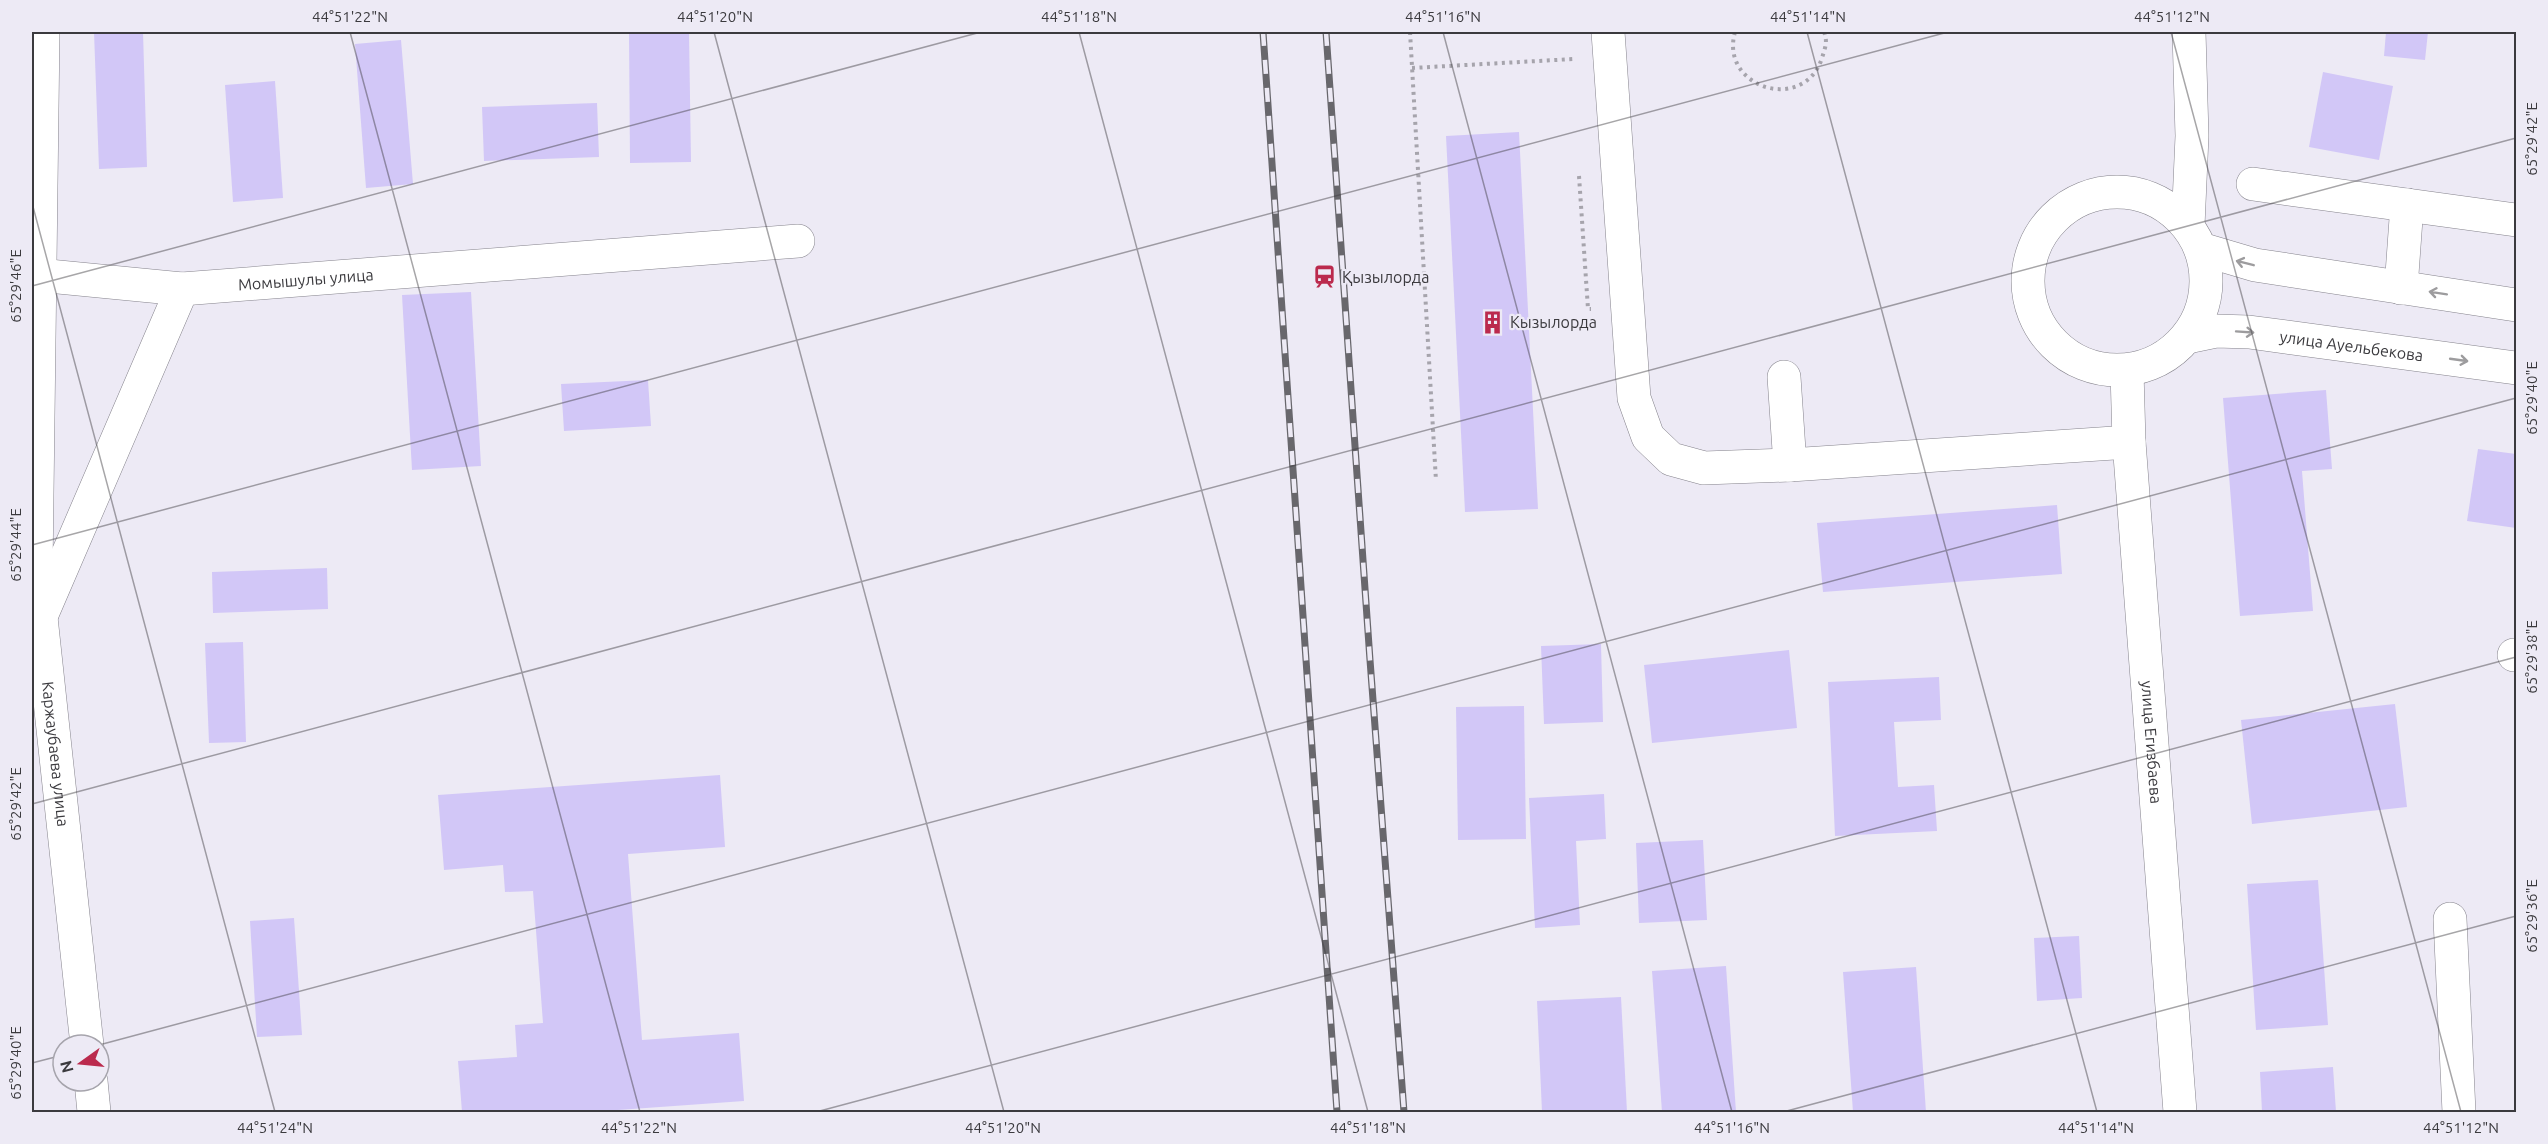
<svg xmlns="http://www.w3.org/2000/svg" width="2548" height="1144" font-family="Ubuntu,sans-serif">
<rect width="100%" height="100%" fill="#edeaf5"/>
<g fill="#d2c7f7">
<path d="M94,32H143L147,167L99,169Z"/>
<path d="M629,32H689L691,162L630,163Z"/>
<path d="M2386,32H2428L2425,60L2384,56Z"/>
<path d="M401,40L413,184L366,188L355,44Z"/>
<path d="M2323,72L2393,86L2379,160L2309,147Z"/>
<path d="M275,81L283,198L233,202L225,85Z"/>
<path d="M597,103L599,157L484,161L482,107Z"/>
<path d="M1519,132L1538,509L1465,512L1446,136Z"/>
<path d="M471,292L481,466L412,470L402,295Z"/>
<path d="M648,380L651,426L564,431L561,384Z"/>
<path d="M2326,390L2332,469L2302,471L2313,611L2240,616L2223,398Z"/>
<path d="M2478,449L2516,454V528L2467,521Z"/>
<path d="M2057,505L2062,574L1823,592L1817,523Z"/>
<path d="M327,568L328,609L213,613L212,572Z"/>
<path d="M243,642L246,742L209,743L205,643Z"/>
<path d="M1601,644L1603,722L1544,724L1541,646Z"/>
<path d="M1789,650L1797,728L1652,743L1644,665Z"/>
<path d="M1939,677L1941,720L1894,722L1898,787L1934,785L1937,831L1835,836L1828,682Z"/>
<path d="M2395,704L2407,807L2252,824L2241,720Z"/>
<path d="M1524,706L1526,839L1458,840L1456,707Z"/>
<path d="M720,775L725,847L628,854L642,1040L739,1033L744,1101L590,1112H462L458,1061L517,1057L515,1025L543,1023L533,891L505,892L503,865L444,870L438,795Z"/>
<path d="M1604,794L1606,839L1576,841L1580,925L1535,928L1529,798Z"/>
<path d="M1703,840L1707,920L1639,923L1636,843Z"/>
<path d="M2318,880L2328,1025L2256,1030L2247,884Z"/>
<path d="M294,918L302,1035L257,1037L250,921Z"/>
<path d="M2079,936L2082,998L2037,1001L2034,938Z"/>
<path d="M1726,966L1736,1112H1662L1652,971Z"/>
<path d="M1916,967L1926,1112H1853L1843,972Z"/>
<path d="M1621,997L1627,1112H1542L1537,1001Z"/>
<path d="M2333,1067L2336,1112H2262L2260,1072Z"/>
</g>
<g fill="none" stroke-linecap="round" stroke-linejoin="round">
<defs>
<g id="minor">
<path id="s1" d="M43,32L36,571L87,1045"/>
<path d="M1608,32L1634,398L1648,437L1671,459L1704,468L1790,465L2129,442"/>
<path d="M2253,184L2516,220"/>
<circle cx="2117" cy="281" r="89"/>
<path d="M2188,226L2192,136L2189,32"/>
<path d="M2201,249L2255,265L2516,305"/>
<path d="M38,275L182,289"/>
<path d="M2401,288L2407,205"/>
<path id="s2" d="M2187,337L2216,331L2249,332L2516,368"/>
<path id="s3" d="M2127,371L2129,442L2180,1112"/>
<path d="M1784,377L1790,465"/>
<path id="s4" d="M42,614L182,289L798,241"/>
<path d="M2514,655H2516"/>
<path d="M2450,919L2459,1112"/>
<path d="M91,1081L94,1112"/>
</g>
</defs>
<use href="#minor" stroke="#85838c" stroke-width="34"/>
<g stroke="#a6a4ac" stroke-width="4" stroke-dasharray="3 4.5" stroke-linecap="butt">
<path d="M1410,32L1436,481"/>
<path d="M1735,32C1719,88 1804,114 1822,58C1825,48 1828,42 1824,32"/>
<path d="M1412,68L1573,59"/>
<path d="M1579,176L1588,309H1591"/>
</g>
<use href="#minor" stroke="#fff" stroke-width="33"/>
<defs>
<g id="rail">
<path d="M1263,32L1337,1112"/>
<path d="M1326,32L1370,660L1404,1112"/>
</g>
</defs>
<use href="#rail" stroke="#68676c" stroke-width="7"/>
<use href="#rail" stroke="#edeaf5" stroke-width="4.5" stroke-dasharray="14" stroke-linecap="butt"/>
</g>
<defs><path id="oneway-shaft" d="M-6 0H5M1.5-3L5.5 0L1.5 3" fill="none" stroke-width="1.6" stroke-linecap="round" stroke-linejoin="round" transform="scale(1.5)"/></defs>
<g stroke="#9d9c9e">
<use href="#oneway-shaft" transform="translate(2245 263) rotate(-166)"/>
<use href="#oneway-shaft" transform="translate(2438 293) rotate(-171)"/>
<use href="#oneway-shaft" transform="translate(2245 332) rotate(4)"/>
<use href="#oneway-shaft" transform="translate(2459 360) rotate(8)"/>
</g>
<path fill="none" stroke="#3b3a3e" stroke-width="1.5" stroke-opacity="0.45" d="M350,32L640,1112M714,32L1004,1112M1079,32L1368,1112M1443,32L1732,1112M1807,32L2097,1112M2171,32L2461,1112M32,203L275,1112M32,286L981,32M32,545L1948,32M32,804L2516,138M99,1045L2516,398M32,1063L63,1055M816,1112L2516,657M1783,1112L2516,916"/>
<defs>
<symbol id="station-bare" viewBox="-9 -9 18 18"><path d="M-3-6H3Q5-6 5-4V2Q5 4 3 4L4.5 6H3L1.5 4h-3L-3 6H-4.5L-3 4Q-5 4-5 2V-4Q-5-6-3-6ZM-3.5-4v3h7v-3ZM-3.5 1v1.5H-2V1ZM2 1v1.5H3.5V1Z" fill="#bb2a4d" stroke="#edeaf5" stroke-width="2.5" paint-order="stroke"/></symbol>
<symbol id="building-bare" viewBox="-9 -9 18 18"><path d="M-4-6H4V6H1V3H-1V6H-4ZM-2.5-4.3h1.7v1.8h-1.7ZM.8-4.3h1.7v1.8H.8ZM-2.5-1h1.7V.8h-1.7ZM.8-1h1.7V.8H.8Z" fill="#bb2a4d" stroke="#edeaf5" stroke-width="2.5" paint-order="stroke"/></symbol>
</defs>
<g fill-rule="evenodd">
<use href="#station-bare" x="1308" y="260" width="33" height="33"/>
<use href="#building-bare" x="1476" y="306" width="33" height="33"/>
</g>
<g text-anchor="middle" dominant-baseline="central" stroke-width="4.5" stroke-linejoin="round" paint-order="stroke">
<g font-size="16" fill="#3b3a3e" stroke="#edeaf5" text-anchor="start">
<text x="1342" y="277">Қызылорда</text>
<text x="1510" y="322">Кызылорда</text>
</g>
<g font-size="16" fill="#3b3a3e" stroke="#edeaf5">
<text stroke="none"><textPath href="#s4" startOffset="478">Момышулы улица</textPath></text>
<text stroke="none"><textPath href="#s2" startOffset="166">улица Ауельбекова</textPath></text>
<text stroke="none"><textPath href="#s3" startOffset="372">улица Егизбаева</textPath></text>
<text stroke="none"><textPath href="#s1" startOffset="723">Каржаубаева улица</textPath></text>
</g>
</g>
<rect width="2548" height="1144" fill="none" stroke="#edeaf5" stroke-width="66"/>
<g transform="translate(81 1063) rotate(255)"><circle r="28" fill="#edeaf5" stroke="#a6a4ac" stroke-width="1.5"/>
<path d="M0-4.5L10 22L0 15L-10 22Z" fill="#bb2a4d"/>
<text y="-9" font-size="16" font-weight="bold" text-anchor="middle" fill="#3b3a3e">N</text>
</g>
<rect x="33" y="33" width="2482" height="1078" fill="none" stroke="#3b3a3e" stroke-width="2"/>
<g font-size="15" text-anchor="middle" fill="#3b3a3e">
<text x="350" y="22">44°51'22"N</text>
<text x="715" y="22">44°51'20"N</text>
<text x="1079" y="22">44°51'18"N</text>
<text x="1443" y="22">44°51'16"N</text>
<text x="1808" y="22">44°51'14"N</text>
<text x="2172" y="22">44°51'12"N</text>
<text transform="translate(2532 139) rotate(-90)" y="5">65°29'42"E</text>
<text transform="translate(16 286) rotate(-90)" y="5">65°29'46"E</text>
<text transform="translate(2532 398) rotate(-90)" y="5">65°29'40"E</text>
<text transform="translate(16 545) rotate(-90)" y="5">65°29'44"E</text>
<text transform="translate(2532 657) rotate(-90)" y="5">65°29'38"E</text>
<text transform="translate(16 804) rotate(-90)" y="5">65°29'42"E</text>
<text transform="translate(2532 916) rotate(-90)" y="5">65°29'36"E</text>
<text transform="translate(16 1063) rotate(-90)" y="5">65°29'40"E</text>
<text x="275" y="1133">44°51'24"N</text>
<text x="639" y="1133">44°51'22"N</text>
<text x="1003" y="1133">44°51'20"N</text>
<text x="1368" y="1133">44°51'18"N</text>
<text x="1732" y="1133">44°51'16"N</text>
<text x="2096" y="1133">44°51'14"N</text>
<text x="2461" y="1133">44°51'12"N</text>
</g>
</svg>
